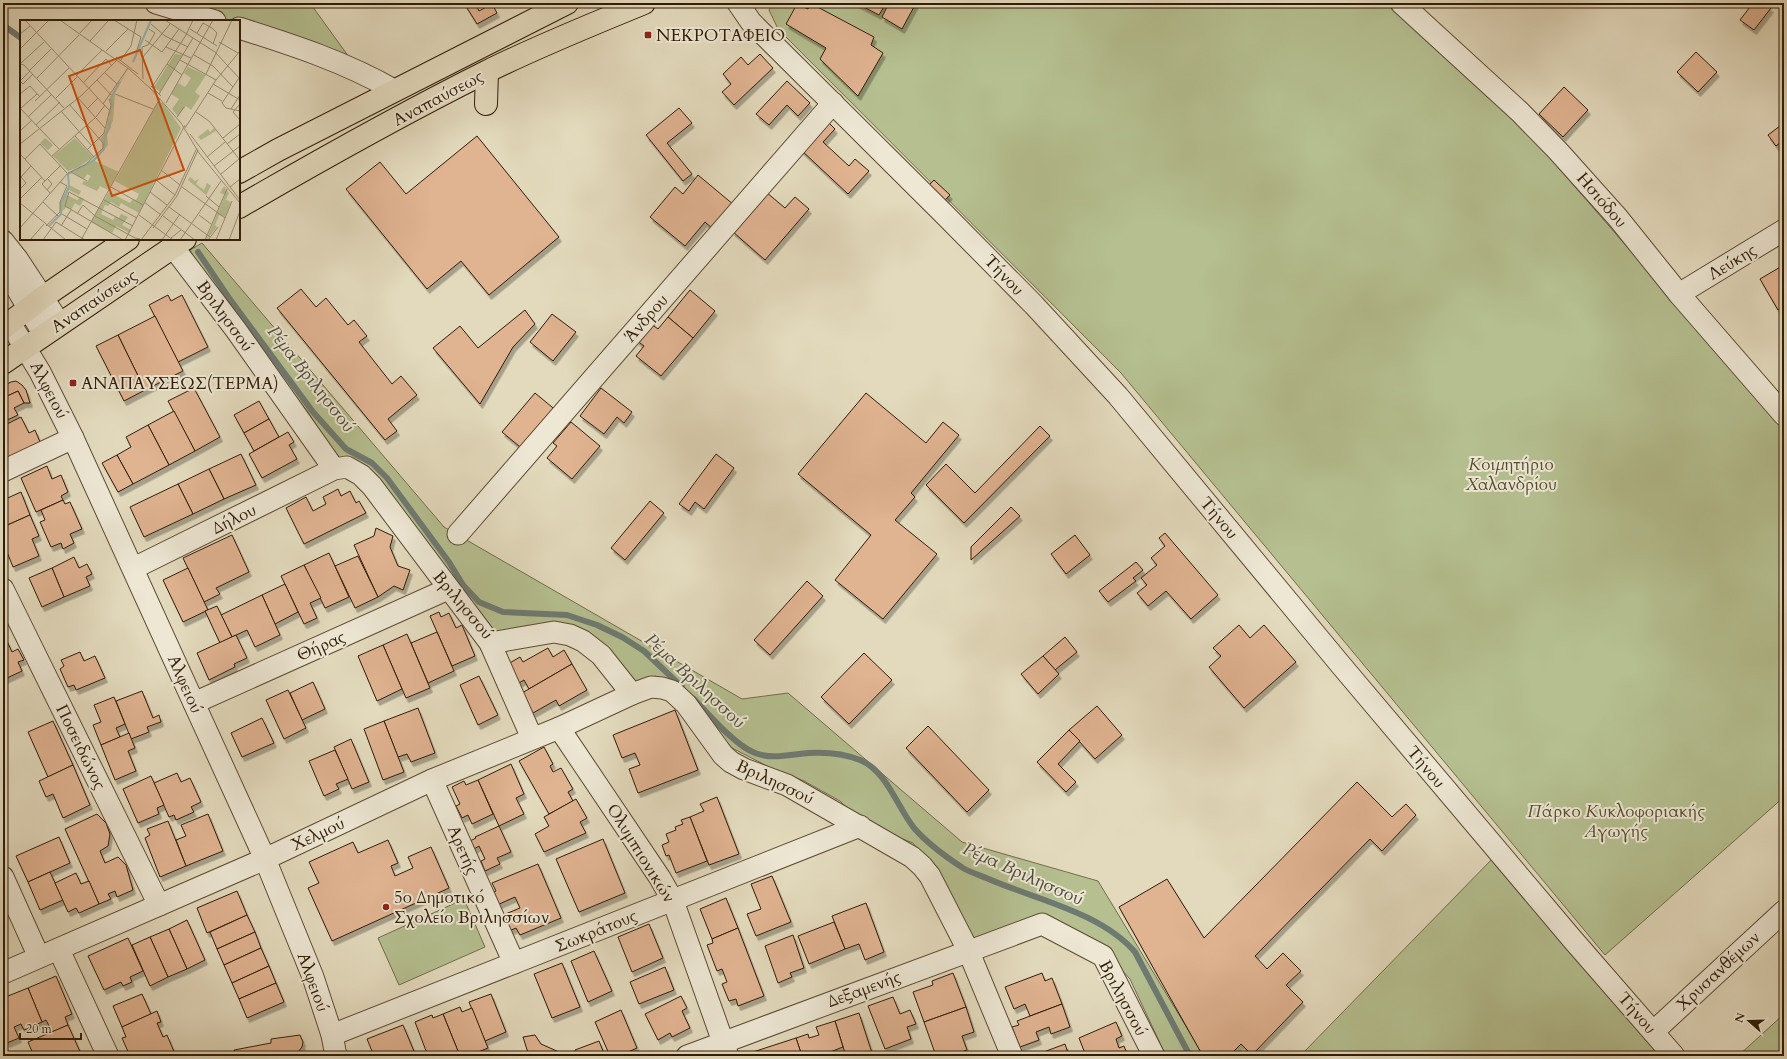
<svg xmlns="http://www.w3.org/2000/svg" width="1787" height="1059" font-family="Cardo,serif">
<defs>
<filter id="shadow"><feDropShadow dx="2.5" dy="4.5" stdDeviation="0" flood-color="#0004"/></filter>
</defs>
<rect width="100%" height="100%" fill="#e3dabd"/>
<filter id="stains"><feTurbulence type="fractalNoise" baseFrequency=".005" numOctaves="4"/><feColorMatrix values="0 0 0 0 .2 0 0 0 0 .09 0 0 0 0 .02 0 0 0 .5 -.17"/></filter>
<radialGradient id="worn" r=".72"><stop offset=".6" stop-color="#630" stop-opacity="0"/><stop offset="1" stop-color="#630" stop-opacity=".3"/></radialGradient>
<g fill="#b5bf90" stroke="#726e4b">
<path d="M172,3H310L354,64L239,21H230Z"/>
<path d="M773,3H1386L1518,121L1784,428V797L1605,955L1121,373L778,29L769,10Z"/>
<path d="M202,243L444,527L742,699L788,693L962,842L1098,881L1204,1056H1166L1130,979L1099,945L1042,922L973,942L941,879L913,843L863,823L840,801L804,781L771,768L732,748L689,700L666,681L655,676L641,688L596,642L497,636L341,463L308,412L216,296L190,250Z"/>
<path d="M1496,855L1663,1056H1300Z"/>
<path d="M464,899L485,947L399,985L378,938Z"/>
<path d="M1784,1014V1056H1738Z"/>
</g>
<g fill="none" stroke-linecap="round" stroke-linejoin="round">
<g stroke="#6e7a71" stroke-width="6">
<path d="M3,25L21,38"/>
<path d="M198,252L229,298L313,412L346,449L372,463L387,478L449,562L463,585L479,602L503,612L567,615L597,625L622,637L644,651L682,687"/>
<path d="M694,699C709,715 736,746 755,753C773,760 792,754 809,753C826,752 845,754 860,760C887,771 897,807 914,828C927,843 946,857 963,868C972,873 982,876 991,880C1038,900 1101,913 1135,952L1190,1056"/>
</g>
</g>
<g fill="#e0b391" stroke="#301c06" filter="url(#shadow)">
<path d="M464,3H475L479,11L492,4L497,13L477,24Z"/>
<path d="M810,3L874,37L871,45L883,53L858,96L820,59L826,48L786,24L797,4L808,9Z"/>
<path d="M856,3H886L879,15Z"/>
<path d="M889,3H916L902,29L882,17Z"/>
<path d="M1753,3H1764L1771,8L1754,30L1740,20Z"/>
<path d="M1696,52L1717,72L1698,92L1677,72Z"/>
<path d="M760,54L773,68L734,105L722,92L731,84L723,74L741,57L748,65Z"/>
<path d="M787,81L810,103L798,116L787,105L769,125L756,114Z"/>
<path d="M1564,87L1588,110L1563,137L1539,114Z"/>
<path d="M679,108L692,123L667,143L692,174L683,181L646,135Z"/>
<path d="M826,120L835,129L823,142L849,166L855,159L869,171L848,194L800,149Z"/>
<path d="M1784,123V140L1776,146L1768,135Z"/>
<path d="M477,136L559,237L489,295L461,261L427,289L346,189L380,162L406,194Z"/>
<path d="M698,175L734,205L713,229L705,222L685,246L650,217L675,187L683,194Z"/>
<path d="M934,180L950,195L941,204L925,189Z"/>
<path d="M766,192L785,208L795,197L809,209L765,260L732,231Z"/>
<path d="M1782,266L1784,270V307L1778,310L1760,279Z"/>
<path d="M301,289L316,307L326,298L348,325L354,320L367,336L359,342L392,384L401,376L417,395L388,419L397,431L385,440L277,308Z"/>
<path d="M690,290L715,311L693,338L668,317Z"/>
<path d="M168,295L171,301L182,295L208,347L178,362L149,305Z"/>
<path d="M525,310L535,324L513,347L480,404L433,348L460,326L478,348Z"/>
<path d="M552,314L576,332L553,361L530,342Z"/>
<path d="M155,316L183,371L145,390L118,335Z"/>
<path d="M668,317L693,338L661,376L636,356L644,346L636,340L650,323L658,329Z"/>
<path d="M118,335L145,390L124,401L96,346Z"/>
<path d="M16,381L22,385L26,390L30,403H24L18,391L3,398V386L11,382Z"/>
<path d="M194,388L220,437L195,451L168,401Z"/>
<path d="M601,388L632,412L624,423L617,417L604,434L580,416Z"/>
<path d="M18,391L24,403L14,408L18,415L3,422V398Z"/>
<path d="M535,393L558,412L525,451L502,432Z"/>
<path d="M866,393L926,443L943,422L959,435L911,493L915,497L895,520L937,554L883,619L835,580L871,535L798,474Z"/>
<path d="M259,401L269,419L244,433L234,415Z"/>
<path d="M174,411L195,451L169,465L148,425Z"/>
<path d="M21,417L29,433L35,430L40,442L3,460V426Z"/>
<path d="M269,419L279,437L254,451L244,433Z"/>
<path d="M571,422L600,446L572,479L547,458L557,446L553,443Z"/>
<path d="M148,425L169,465L133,484L117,455L131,447L126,437Z"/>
<path d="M1040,426L1050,436L964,523L926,485L946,464L975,493Z"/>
<path d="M288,432L294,442L289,445L297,459L262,478L249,454Z"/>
<path d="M241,454L256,485L224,499L209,469Z"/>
<path d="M716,454L734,468L704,509L695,502L689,511L679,504Z"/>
<path d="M117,455L133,484L118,492L102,463Z"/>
<path d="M47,466L52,479L61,475L68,492L61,496L63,500L36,512L21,478Z"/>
<path d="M209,469L224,499L193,514L178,484Z"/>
<path d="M178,484L193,514L144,537L130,507Z"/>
<path d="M338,489L341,496L350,491L356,503L359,501L366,513L304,544L286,508L306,497L313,511L326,504L323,497Z"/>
<path d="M21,492L30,515L3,527V500Z"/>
<path d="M63,500L65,504L70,502L82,529L70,534L74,543L63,549L61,543L51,547L40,522L45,520L41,510Z"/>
<path d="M650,501L664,513L625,560L611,548Z"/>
<path d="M1011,507L1020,516L971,560V547Z"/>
<path d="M30,515L39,536L32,539L39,556L13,567L3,542V527Z"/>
<path d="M376,528L393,536L390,547L398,566L410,570L403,590L394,586L378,597L354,545L374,536Z"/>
<path d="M1165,533L1218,595L1191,619L1166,591L1148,606L1137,593L1147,585L1141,578L1157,565L1151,558L1165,546L1159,538Z"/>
<path d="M232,535L249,572L216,588L220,594L204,602L183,558Z"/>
<path d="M1075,535L1090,555L1066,574L1051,554Z"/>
<path d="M329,553L349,597L325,608L304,565Z"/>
<path d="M358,556L378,597L355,608L335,566Z"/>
<path d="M74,557L79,568L87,564L92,574L86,577L90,586L64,597L52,568Z"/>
<path d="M1136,562L1143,570L1133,578L1136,581L1108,602L1099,591Z"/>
<path d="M304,565L321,598L310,603L317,618L304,624L281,576Z"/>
<path d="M52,568L64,597L42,607L29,578Z"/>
<path d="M188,568L208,610L183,622L163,580Z"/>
<path d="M807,581L823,596L770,655L754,640Z"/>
<path d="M285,584L298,612L275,624L262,595Z"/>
<path d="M262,595L280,635L255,647L247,630L232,637L221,615Z"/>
<path d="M217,606L232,637L220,643L205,611Z"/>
<path d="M439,612L441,617L449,613L456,628L462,625L475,656L452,666L430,616Z"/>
<path d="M1239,625L1250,638L1264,625L1296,662L1244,708L1209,667L1221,656L1213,648Z"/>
<path d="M437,632L454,671L428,683L411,643Z"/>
<path d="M407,634L430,688L406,698L383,645Z"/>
<path d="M236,635L247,658L234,664L235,667L209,680L197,653Z"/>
<path d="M1065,637L1077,652L1055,670L1043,656Z"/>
<path d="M7,641L12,652L18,649L24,660L18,662L22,671L3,680V643Z"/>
<path d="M383,645L402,689L377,701L358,656Z"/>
<path d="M548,648L553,657L564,650L572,664L529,689L524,680L519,683L508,664L520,657L523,662Z"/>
<path d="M80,652L84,661L95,656L105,678L76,690L74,685L68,687L60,669L64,666L61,660Z"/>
<path d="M864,653L892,680L849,724L821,697Z"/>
<path d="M1043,656L1059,674L1038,694L1021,674Z"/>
<path d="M572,664L587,690L559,706L556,700L533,713L522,693Z"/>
<path d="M479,676L498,715L478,725L460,685Z"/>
<path d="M313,682L325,709L302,720L290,693Z"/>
<path d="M288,690L306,728L284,739L266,700Z"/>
<path d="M142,691L153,718L159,715L161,722L147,727L149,732L131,739L116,701Z"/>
<path d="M114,697L125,724L116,728L120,737L101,745L93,725L101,722L94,705Z"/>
<path d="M1097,706L1122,735L1095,759L1069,730Z"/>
<path d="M418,708L435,753L411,762L407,754L398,757L384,721Z"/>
<path d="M675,710L698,770L638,793L629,769L640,765L635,753L622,758L613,735Z"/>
<path d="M262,718L274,743L242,757L231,733Z"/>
<path d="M53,721L73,765L48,777L28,732Z"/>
<path d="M384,721L404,772L383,780L364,729Z"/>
<path d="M928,726L989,790L967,812L906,748Z"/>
<path d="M1069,730L1080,741L1058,764L1076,782L1066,792L1037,762Z"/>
<path d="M129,733L135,748L128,751L136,771L115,780L101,745Z"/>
<path d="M351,739L369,782L352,789L334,747Z"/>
<path d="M544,747L553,764L550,766L553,772L561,768L573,789L568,792L573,801L549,814L519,761Z"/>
<path d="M335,750L348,779L336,784L339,789L324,796L309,761Z"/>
<path d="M511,764L524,794L516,798L524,814L499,826L478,780Z"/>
<path d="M73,765L90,805L63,818L53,794L46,797L39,781Z"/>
<path d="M177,773L181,782L190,778L201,802L191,807L194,812L176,820L174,815L169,817L154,783Z"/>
<path d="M151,776L164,805L157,808L159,814L138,823L123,789Z"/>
<path d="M478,780L493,814L472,824L468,815L462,818L456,806L460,804L452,787L464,781L466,785Z"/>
<path d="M1357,782L1392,817L1406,804L1416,815L1382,851L1370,839L1255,956L1267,969L1283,953L1301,971L1286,985L1303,1002L1252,1055L1241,1044L1229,1056H1203L1119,907L1167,879L1204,938Z"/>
<path d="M717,797L739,854L709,865L690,817L704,811L700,804Z"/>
<path d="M576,799L587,818L580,822L586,833L544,852L535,834L549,826L544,817Z"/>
<path d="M97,814L106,823L110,834L108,846L100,851L105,863L118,857L126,865L133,890L117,897L115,891L108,894L111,899L99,904L65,829Z"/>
<path d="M208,814L223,851L186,866L176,840L186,836L181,825Z"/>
<path d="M690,817L707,861L676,873L669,855L666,856L662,845L669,842L666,834L676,830L675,827L683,824L681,820Z"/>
<path d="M168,821L186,866L160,877L145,838L150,835L147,829Z"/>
<path d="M499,826L511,852L497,858L500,864L485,871L481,861L485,859L479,846L474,849L470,841L476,838L475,837Z"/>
<path d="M59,837L70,863L28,882L16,856Z"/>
<path d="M603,839L625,893L579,912L556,859Z"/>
<path d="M388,840L398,863L391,866L395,876L413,868L408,857L431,847L449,888L332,941L308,888L319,883L309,862L353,842L358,853Z"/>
<path d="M538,864L561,918L520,935L516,928L509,931L503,915L520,908L515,897L497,905L492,893L496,891L492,883Z"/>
<path d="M50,872L63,900L40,910L28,882Z"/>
<path d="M76,873L81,884L89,881L99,904L79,913L76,908L68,912L55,883Z"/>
<path d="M772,876L791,922L756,936L747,914L761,909L751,884Z"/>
<path d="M237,891L247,915L207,933L197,908Z"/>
<path d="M726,898L738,928L712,939L700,909Z"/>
<path d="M866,903L884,952L865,960L859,944L845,949L832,916Z"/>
<path d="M247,915L255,932L217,949L210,932Z"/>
<path d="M187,920L205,960L187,969L169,929Z"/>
<path d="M834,922L845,949L809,964L798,936Z"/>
<path d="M649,924L663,958L632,972L618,937Z"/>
<path d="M738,928L764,996L738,1006L736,999L729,1001L722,984L727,982L722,969L717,971L707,945L713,943L712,939Z"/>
<path d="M169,929L187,969L168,977L150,937Z"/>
<path d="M255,932L261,948L224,965L217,949Z"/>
<path d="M793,935L804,968L790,973L792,977L778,983L765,946Z"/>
<path d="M150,937L168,977L150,986L132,945Z"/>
<path d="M128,938L143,971L130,977L132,982L123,986L121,982L104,990L88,956Z"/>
<path d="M261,948L269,966L232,983L224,965Z"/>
<path d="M594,951L612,991L588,1002L571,961Z"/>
<path d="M562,963L580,1007L552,1018L534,974Z"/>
<path d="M269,966L276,983L239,999L232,983Z"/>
<path d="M665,967L674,990L639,1004L630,982Z"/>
<path d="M953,973L966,1007L924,1022L913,992L933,985L932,981Z"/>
<path d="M1042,973L1045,981L1052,978L1062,1004L1030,1016L1025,1004L1014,1009L1005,987Z"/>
<path d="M56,976L72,1014L65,1017L68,1025L52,1032L46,1020L42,1022L28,988Z"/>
<path d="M276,983L284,1002L247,1018L239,999Z"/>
<path d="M28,988L42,1022L24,1030L21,1024L14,1027L19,1038L7,1043L3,1035V998Z"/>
<path d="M142,994L151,1014L122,1027L113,1006Z"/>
<path d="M491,994L506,1032L485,1041L469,1002Z"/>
<path d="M681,996L687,1008L682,1011L690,1028L672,1037L670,1033L658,1040L645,1014Z"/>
<path d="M893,997L900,1014L910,1010L916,1024L907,1027L911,1039L885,1049L868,1006Z"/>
<path d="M1062,1004L1070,1027L1051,1034L1049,1027L1036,1032L1039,1040L1020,1047L1012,1027L1019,1025L1017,1021Z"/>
<path d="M460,1007L462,1012L472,1008L488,1048L468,1056H460L443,1014Z"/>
<path d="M966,1007L974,1032L962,1036L967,1050L950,1056H936L924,1022Z"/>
<path d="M621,1010L637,1048L619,1056H610L595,1022Z"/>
<path d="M157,1011L161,1022L157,1023L163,1037L167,1035L175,1054L170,1056H130L122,1038L126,1037L122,1027Z"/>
<path d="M859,1013L873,1056H846L835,1021Z"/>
<path d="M443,1014L460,1056H428L415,1022L432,1015L433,1018Z"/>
<path d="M835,1021L843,1047L830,1052L831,1056H802L796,1038L808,1034L809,1038L819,1035L816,1027Z"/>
<path d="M1116,1022L1122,1036L1116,1039L1119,1048L1124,1046L1128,1056H1086L1079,1038Z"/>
<path d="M68,1025L82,1056H34L28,1042Z"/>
<path d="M403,1025L416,1056H374L367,1039Z"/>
<path d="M300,1035L303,1042L302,1047L298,1052V1056H235L234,1050L271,1043V1039Z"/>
<path d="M535,1035L541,1044L559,1052L560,1056H529L523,1037Z"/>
<path d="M796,1038L802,1056H754L753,1052Z"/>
<path d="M599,1041L605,1056H577L575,1050Z"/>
<path d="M1065,1044L1069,1056H1033Z"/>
</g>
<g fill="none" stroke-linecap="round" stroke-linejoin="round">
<defs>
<g id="minor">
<path d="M156,3L215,21"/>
<path d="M738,3L751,22L944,214L1034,305L1118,396L1340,664L1573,940L1674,1056"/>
<path d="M1401,3L1520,112L1558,151L1618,218L1679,294L1784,415"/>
<path d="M239,28C293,45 345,62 394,90"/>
<path d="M3,241L18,260L60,324"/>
<path d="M173,247L236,330L334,469"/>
<path d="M3,260L6,270L44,335"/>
<path d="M1679,294L1784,230"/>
<path d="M10,323L40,372L73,438L265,859L313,977L332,1035L336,1056"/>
<path d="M3,471L73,438"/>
<path d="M458,534L833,103"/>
<path d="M134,568L334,469L347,467L361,475L372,486L490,643L532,738"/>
<path d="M3,589L159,905"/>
<path d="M490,643L554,632L570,635L583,641L601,655L632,694"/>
<path d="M194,703L448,589"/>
<path d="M559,728L660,878L673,901L728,1056"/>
<path d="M432,780L514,963"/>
<path d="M3,877L39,957"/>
<path d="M59,950L108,1056"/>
<path d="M3,973L265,859L432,780L559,728L632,694L651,687L662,688L672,691L686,704L723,755L731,762L744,769L787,785L912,857L922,866L930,876L968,950L1012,1056"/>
<path d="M1653,1032L1784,911"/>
<path d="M332,1035L860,826"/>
<path d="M687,1056L1042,924L1103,956L1154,1056"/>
</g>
<g id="major">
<path d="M486,104L487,72"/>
<path d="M239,172L278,150L567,3"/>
<path d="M239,207C320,160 402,114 486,72C538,46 591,25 644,3"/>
<path d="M3,328L42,298L128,239"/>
<path d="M3,363L185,239"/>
</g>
</defs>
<use href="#minor" stroke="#5d4c34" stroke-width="23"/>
<use href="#major" stroke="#301c06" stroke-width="24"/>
<use href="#minor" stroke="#ede7d4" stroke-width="21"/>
<use href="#major" stroke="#e3dabd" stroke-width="22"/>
</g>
<g fill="#8f2418" stroke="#ede7d4" stroke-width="1.5">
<rect x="644" y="31" width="8" height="8" rx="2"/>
<rect x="69" y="379" width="8" height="8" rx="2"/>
<circle cx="386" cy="907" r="4"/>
</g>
<g text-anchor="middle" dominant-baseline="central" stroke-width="4" stroke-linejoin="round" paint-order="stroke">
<g font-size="17" fill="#301c06" stroke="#ede7d4" text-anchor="start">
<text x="656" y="35">ΝΕΚΡΟΤΑΦΕΙΟ</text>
<text x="81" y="383">ΑΝΑΠΑΥΣΕΩΣ(ΤΕΡΜΑ)</text>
<text x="394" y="897">5ο Δημοτικό<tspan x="394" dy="20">Σχολείο Βριλησσίων</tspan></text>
</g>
<g font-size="17" fill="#301c06" stroke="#ede7d4">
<text transform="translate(438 98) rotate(-28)">Αναπαύσεως</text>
<text transform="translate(1602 200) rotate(49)">Ησιόδου</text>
<text transform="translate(1732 262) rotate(-31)">Λεύκης</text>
<text transform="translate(1004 275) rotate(46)">Τήνου</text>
<text transform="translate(94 301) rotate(-34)">Αναπαύσεως</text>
<text transform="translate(225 316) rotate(54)">Βριλησσού</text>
<text transform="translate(646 318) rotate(-49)">Άνδρου</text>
<text transform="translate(49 390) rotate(62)">Αλφειού</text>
<text transform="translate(1219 518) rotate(50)">Τήνου</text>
<text transform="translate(234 519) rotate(-26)">Δήλου</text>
<text transform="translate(463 605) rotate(50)">Βριλησσού</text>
<text transform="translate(321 646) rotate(-24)">Θήρας</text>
<text transform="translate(185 684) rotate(66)">Αλφειού</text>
<text transform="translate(81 747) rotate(64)">Ποσειδώνος</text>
<text transform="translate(1426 767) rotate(50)">Τήνου</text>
<text transform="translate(775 782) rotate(25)">Βριλησσού</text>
<text transform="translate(318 834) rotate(-25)">Χελμού</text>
<text transform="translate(463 850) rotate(66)">Αρετής</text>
<text transform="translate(641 853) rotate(58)">Ολυμπιονικών</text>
<text transform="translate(596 931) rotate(-22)">Σωκράτους</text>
<text transform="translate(1718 971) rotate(-43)">Χρυσανθέμων</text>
<text transform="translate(313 982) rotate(70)">Αλφειού</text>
<text transform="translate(864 989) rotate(-20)">Δεξαμενής</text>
<text transform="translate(1123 998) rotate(62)">Βριλησσού</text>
<text transform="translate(1637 1013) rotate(49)">Τήνου</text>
</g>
<g font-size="17" font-style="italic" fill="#584d2f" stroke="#ede7d4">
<text x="1511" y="464">Κοιμητήριο<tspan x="1511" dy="20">Χαλανδρίου</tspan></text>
<text x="1616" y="811">Πάρκο Κυκλοφοριακής<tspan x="1616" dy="20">Αγωγής</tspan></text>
</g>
<g font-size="18" font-style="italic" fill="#4f4b3c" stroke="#ede7d4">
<text transform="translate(311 379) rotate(52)">Ρέμα Βριλησσού</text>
<text transform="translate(695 681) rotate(43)">Ρέμα Βριλησσού</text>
<text transform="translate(1023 874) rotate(24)">Ρέμα Βριλησσού</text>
</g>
</g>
<g transform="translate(20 20)">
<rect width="220" height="220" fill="#e3dabd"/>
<path d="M155,34L162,35L140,72L134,67ZM168,47L186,55L175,72L180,76L171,90L166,86L158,96L152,89L159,79L151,74L158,63L165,67L171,58L164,53ZM108,49L95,73L93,100L87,115L88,125L75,141L99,152L88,170L80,166L77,171L62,164L64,161L67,162L71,156L67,154L64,159L53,153L74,139L82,130L83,123L80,119L85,112L92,84L89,79ZM138,82L143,83L161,108L119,193L101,183L99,187L91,182L88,186L85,185L81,194L93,200L95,197L99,198L101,194L108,197L102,205L111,210L110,213L96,206L92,213L71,202L89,172L110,183L113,179L116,180L119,174L95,161ZM194,108L196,111L181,120L178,117L188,109L190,112ZM25,118L33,125L28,130L20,123ZM55,118L73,137L59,147L48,151L33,136ZM170,157L175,161L179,159L176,164L184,170L187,163L191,166L186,175L168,160ZM49,165L61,171L59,175L49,170L47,175L57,180L60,177L64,179L60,186L55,183L51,190L47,187L41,192V182ZM204,166L209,173L206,180L211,182L205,197L199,195L195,205L197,207L186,220L205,175L200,173Z" fill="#b5bf90"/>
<path fill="none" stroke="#97b9b9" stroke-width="2" d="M113,42L131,0M89,95L92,86L91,77L100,62M29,206L41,194V183L49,167L48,154L73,141L84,129L85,116L90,107L88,100"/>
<path fill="none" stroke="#9b8e74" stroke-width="1" d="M5,0L89,90M40,0L109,49L131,69L161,103L179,133L220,183M94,0L121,17L117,30M145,0L195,32L220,59M131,4L145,16L168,27M170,9L197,26M60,13L72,0M177,13L183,3L192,8L197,13L193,24M0,14L10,6M125,20L142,32L159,9M70,21L89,0M199,22L218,33M146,27L171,38M0,29L29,0M86,31L108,9M174,35L193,46L213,67M96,37L118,54M123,37L150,4M160,40L196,60M100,41L111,26L117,0M0,44L4,45L44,88M0,44L24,22M147,44L162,55M9,51L31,29M85,53L97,64M186,54L212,0M56,56L82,30M17,58L59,15M219,58L202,83L206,88L220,91M123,59L122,27L128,25L135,13L129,9M77,60L91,75M0,61L3,64L13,54M0,61L10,51M63,63L86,39L92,46M193,64L220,80M131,66L141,76M132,67L166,15L173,0M188,73L202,81M0,74L10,66L20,77M95,74L133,89M139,74L173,18M36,78L57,57M58,78L85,108M15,81L49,48M146,83L193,0M83,84L108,48M220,84L213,92L220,100M0,88L39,129M68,88L78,78M0,89L17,74M211,89L220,75M41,91L72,126M176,92L189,101L220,140M8,97L32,74M157,97L164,87M16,105L40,82M165,108L196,60L220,31M0,111L12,100M170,114L220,180M55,116L74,137M203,118L220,104M0,124L62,75L97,40M207,124L220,114M67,130L84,113L91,85L89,79M0,134L25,161M32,136L76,97L85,85M187,137L205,122M5,139L20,124L47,153M194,146L220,126M141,150L160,165M51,152L67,161M48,153L65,145L83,128V123L49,84M201,154L219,139M1,157L11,146M136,160L155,175M91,167L123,185M162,167L205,198M210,167L220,159M0,169L6,163L1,157M27,170L32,164L28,159M130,172L147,185M30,173L22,164L41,145M186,176L199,187M0,179L22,157M84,180L117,198M23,182L38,196M124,182L141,195M0,183L46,220M149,187L190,217M42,194L67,209M57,194L63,185L75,196L115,218L120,219M119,195L153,220M179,195L191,204M143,196L175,220M26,206L40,192V182L47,166L40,162M41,206L51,190M0,208L48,153M133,208L157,176L178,130M151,218L161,210M10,220L24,204M23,220L36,202L65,220M61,220L140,78M103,220L45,186L49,172L113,206M105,220L165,105M121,220L155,175L177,128M142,220L160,194M160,220L201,161M185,220L207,169M188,220L198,207M196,220L212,181M209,220L220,191"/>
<path fill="#cc500b" fill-opacity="0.15" stroke="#cc500b" stroke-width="2" d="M120,30L164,150L92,176L49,56Z"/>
<rect width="220" height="220" fill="none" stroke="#301c06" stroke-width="2"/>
</g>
<rect width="1787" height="1059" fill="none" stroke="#e3dabd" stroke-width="16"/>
<rect x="4" y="4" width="1779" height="1051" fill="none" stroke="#301c06" stroke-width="2"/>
<rect x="8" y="8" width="1771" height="1043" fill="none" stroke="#301c06"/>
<g transform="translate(1749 1021) rotate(290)" stroke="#ede7d4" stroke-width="3" paint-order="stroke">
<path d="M0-3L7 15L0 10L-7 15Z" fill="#301c06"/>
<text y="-6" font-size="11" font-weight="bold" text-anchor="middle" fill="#301c06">N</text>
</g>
<path d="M20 1033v6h61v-6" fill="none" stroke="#301c06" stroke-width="2"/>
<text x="26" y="1033" font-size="12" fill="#301c06" stroke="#ede7d4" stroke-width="3" paint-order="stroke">20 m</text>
<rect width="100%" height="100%" filter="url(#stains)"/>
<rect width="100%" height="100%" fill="url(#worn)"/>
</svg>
